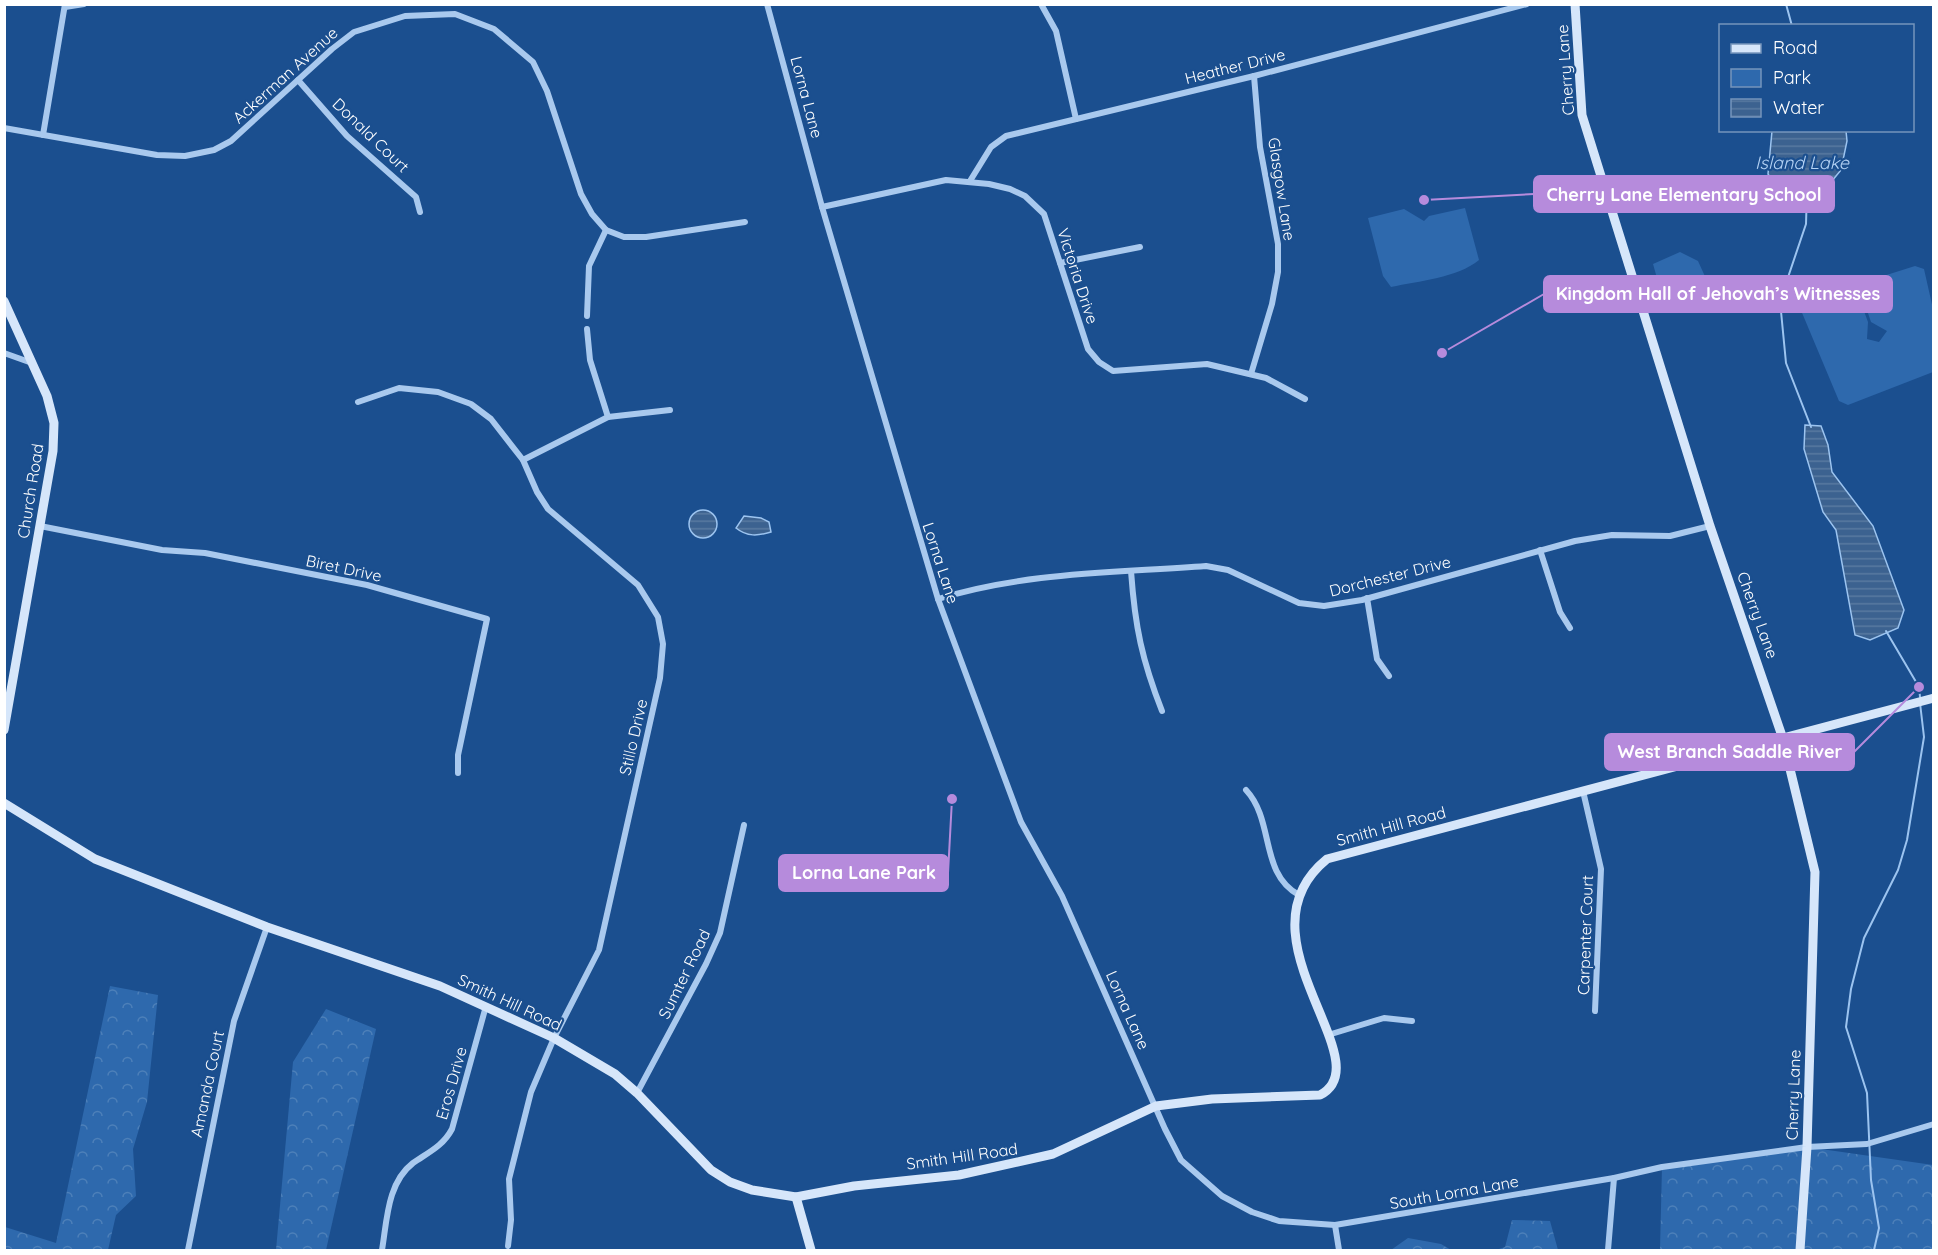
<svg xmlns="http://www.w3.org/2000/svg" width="1938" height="1255" font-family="Quicksand,sans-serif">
<defs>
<pattern id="forest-crowns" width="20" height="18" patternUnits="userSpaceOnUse" patternTransform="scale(1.5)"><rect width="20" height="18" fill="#2e69ad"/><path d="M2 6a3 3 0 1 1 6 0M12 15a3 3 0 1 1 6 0" fill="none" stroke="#4d80b9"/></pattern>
<pattern id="water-rules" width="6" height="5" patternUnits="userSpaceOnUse" patternTransform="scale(1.5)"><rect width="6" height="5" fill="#3c6290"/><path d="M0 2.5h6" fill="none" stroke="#597aa1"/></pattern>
</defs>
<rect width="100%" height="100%" fill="#1b4f8f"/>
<g fill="#2e69ad">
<path d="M1465,208L1479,260C1457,278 1419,281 1391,287L1383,276L1368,218L1404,209L1424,221L1429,216Z"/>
<path d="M1680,252L1698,261L1713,294L1669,307L1664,303L1653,264Z"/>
<path d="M1915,266L1924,269L1933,309V372L1848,405L1839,401L1800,308L1854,284L1868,322L1867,339L1879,342L1887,331L1871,322L1858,284Z"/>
</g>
<g fill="url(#forest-crowns)">
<path d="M110,986L158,995L147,1102L133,1149L136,1196L116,1215L108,1250H5V1227L56,1243Z"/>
<path d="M326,1009L376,1029L326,1250H276L293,1062Z"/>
<path d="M1807,1147L1933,1165V1250H1660L1662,1167Z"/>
<path d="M1512,1220L1550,1221L1558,1250H1496L1505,1247Z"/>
<path d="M1408,1238L1441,1244L1451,1250H1391Z"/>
</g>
<g fill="url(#water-rules)" stroke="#9cc4f0" stroke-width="1.5">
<path d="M1772,131H1846L1847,141L1841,170L1827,187L1801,195L1776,187L1768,174Z"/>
<path d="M1805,425L1821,426L1828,445L1832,472L1873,526L1904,610L1898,628L1870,640L1855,635L1836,530L1823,512L1804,449Z"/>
<circle cx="703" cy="524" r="14"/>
<path d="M744,516L761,518L769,522L771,532C758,536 747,537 736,528Z"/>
</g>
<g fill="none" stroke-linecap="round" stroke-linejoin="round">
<g stroke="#9cc4f0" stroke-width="2">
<path d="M1786,4L1792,26"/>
<path d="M1807,190L1806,224L1780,301L1786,363L1811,427"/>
<path d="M1886,631L1919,687L1920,697"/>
<path d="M1874,1250L1879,1228L1871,1180L1867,1093L1846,1027L1851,989L1864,938L1898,870L1907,840L1924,737L1920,703"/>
</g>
<g stroke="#a9c9ee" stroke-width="6">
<path d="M767,4L822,207L938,599L1021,822L1062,896L1165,1129L1181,1160L1222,1196L1252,1212L1279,1221L1335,1225L1614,1178L1662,1167L1807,1147L1867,1144L1934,1124"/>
<path d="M1041,4L1056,31L1076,119"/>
<path d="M65,7L84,4"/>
<path d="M298,80L347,136L416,197L420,212"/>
<path d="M4,128L157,155L185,156L214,150L231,141L332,49L354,32L405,16L455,14L494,29L533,62L547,91L581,194L592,214L606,230L624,237H646L745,222"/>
<path d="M43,135L65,4"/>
<path d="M970,181L991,147L1006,136L1254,76L1527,4"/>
<path d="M822,207L946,180L989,184L1010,189L1025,196L1044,214L1088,349L1099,362L1113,371L1207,364L1266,378L1305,399"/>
<path d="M1060,263L1140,247"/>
<path d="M587,316L589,266L606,230"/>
<path d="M587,329L590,360L608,417"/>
<path d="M4,353L32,363"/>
<path d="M1251,374L1272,304L1278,272V244L1260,147L1254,76"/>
<path d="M358,402L399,388L438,392L471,404L491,419L523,460L537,492L548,509L638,585L658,617L663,644L660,678L599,950L554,1038L531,1092L509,1179L511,1220L508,1246"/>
<path d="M523,460L608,417L670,410"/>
<path d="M40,526L162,550L205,553L367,585L487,619L458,755V773"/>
<path d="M1540,550L1560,612L1570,628"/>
<path d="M1131,571C1135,627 1142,660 1162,711"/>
<path d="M1367,598L1377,659L1389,676"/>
<path d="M938,599C1025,572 1115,573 1206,566L1228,570L1299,603L1324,606L1362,600L1575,541L1612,535L1670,536L1710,526"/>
<path d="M1246,790C1275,821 1259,873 1299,895"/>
<path d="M1583,791L1601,869L1595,1011"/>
<path d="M1328,1035L1384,1018L1412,1021"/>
<path d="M637,1093L706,964L720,933L744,825"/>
<path d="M1335,1225L1339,1250"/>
<path d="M188,1250L234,1021L267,927"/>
<path d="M382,1250C387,1221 387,1183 413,1163C429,1152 443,1146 452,1129L486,1006"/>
<path d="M1608,1250L1614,1178"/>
</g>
<g stroke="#d6e6fa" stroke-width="9">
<path d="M1575,4L1582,115L1710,526L1782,736L1815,872L1807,1147L1800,1250"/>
<path d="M4,301L47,396L54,423L53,451L4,730"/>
<path d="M4,803L95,859L267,927L440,986L554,1038L615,1074L637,1093L711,1170L730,1182L752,1190L796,1197L854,1186L959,1175L1053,1154L1156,1106L1212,1099L1320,1095C1384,1062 1232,936 1327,859L1934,698"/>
<path d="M796,1197L811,1250"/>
</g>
</g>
<g text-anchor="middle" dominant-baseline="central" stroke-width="4.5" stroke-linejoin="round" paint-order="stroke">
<g font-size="16" fill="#fff" stroke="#1b4f8f">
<text transform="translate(1235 66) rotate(-14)">Heather Drive</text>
<text transform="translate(1565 70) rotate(-94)">Cherry Lane</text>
<text transform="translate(285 75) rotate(-42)">Ackerman Avenue</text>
<text transform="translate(807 97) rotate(75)">Lorna Lane</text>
<text transform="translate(371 135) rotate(44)">Donald Court</text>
<text transform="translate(1282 189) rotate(81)">Glasgow Lane</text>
<text transform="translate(1078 276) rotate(72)">Victoria Drive</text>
<text transform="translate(30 491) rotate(-81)">Church Road</text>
<text transform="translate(941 563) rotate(72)">Lorna Lane</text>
<text transform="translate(344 568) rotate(12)">Biret Drive</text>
<text transform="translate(1390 576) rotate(-14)">Dorchester Drive</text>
<text transform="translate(1758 615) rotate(70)">Cherry Lane</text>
<text transform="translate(633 737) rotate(-77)">Stillo Drive</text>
<text transform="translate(1391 826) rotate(-15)">Smith Hill Road</text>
<text transform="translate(1585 935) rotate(-88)">Carpenter Court</text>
<text transform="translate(684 974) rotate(-64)">Sumter Road</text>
<text transform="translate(510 1002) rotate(25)">Smith Hill Road</text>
<text transform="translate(1128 1010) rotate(66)">Lorna Lane</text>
<text transform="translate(451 1083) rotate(-74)">Eros Drive</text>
<text transform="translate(207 1084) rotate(-78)">Amanda Court</text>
<text transform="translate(1793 1095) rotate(-88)">Cherry Lane</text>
<text transform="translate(962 1156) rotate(-8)">Smith Hill Road</text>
<text transform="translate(1454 1192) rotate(-10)">South Lorna Lane</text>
</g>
<g font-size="18" font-style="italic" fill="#b5d3f5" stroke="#1b4f8f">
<text x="1802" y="162">Island Lake</text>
</g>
</g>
<path fill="none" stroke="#b68bdc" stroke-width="2" d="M1424 200L1534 194M1442 353L1544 294M1919 687L1854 752M952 799L948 873"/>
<g fill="#b68bdc" stroke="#1b4f8f" stroke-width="2">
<circle cx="1424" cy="200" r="6"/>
<circle cx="1442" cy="353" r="6"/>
<circle cx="1919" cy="687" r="6"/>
<circle cx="952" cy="799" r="6"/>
</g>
<g fill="#b68bdc" stroke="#b68bdc" stroke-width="2">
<rect x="1534" y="176" width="300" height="36" rx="6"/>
<rect x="1544" y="276" width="348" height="36" rx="6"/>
<rect x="1605" y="734" width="249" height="36" rx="6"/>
<rect x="779" y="855" width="169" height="36" rx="6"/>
</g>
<g font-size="18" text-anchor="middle" font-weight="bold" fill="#fff">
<text x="1684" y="201">Cherry Lane Elementary School</text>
<text x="1718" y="300">Kingdom Hall of Jehovah’s Witnesses</text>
<text x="1730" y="758">West Branch Saddle River</text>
<text x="864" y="879">Lorna Lane Park</text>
</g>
<rect width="1938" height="1255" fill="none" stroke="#ffffff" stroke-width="12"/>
<rect x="1719" y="24" width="195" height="108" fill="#1b4f8f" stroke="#7695bc" stroke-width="1.5"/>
<rect x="1731" y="44" width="30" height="9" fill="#d6e6fa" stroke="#7695bc" stroke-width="1.5"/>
<text x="1773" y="54" font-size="18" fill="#ffffff">Road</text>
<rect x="1731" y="69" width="30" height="18" fill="#2e69ad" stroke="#7695bc" stroke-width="1.5"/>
<text x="1773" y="84" font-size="18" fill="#ffffff">Park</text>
<rect x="1731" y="99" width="30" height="18" fill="url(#water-rules)" stroke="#7695bc" stroke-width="1.5"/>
<text x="1773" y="114" font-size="18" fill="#ffffff">Water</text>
</svg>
